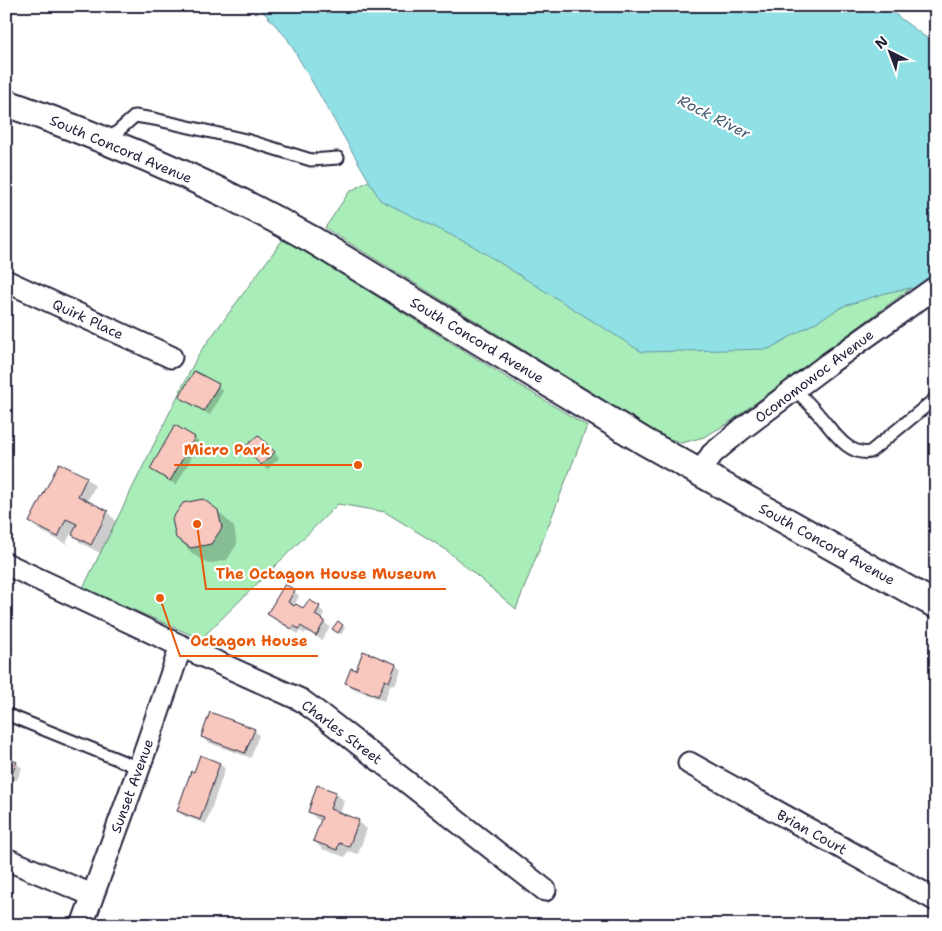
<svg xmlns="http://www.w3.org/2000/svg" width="942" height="931" font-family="'Shantell Sans',sans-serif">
<rect width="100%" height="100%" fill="#fff"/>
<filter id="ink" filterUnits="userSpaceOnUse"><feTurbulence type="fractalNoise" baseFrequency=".02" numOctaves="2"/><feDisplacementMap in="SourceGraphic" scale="10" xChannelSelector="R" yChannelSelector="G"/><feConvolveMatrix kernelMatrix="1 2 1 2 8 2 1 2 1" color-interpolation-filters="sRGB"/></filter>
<g filter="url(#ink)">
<g fill="#a9edb8" stroke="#66887a">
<path d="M388,170L911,288L727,424L704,437L682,443L664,437L325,228L349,192Z"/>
<path d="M284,238C385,301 485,365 587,426L516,609L445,549L385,512L338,504L201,639L83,588L198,355Z"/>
</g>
<path fill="#90e1e6" stroke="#6495a2" d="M258,6H884L936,45V295L911,288L889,292L844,306L769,349L642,352L473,246L380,200L287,38Z"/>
<g fill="#0003">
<path d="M218,386L223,391L210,415L186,402L181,397Z"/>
<path d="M175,427L195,438L200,443L176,485L157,474L151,469Z"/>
<path d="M258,437L279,458L267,470L246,448Z"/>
<path d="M86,478L95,486L87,502L107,512L116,521L100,553L81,543L71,533L66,544L39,530L31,522Z"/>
<path d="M218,511L234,527L237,544L227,560L208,564L193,554L177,537Z"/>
<path d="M294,591L299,596L295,604L304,610L319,607L324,613L321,620L330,627L322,640L306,631L305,634L300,631L298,634L274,619L269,614Z"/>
<path d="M343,626L345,628L341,635L336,631Z"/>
<path d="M364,652L396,665L401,670L395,686L391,684L384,701L352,688L347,683L356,671Z"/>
<path d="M254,730L259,735L251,758L207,742L202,736Z"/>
<path d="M6,759L16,763L22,768L17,780L13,779L6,795Z"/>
<path d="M220,764L225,769L206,824L184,816L178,811L194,773Z"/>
<path d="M318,787L336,793L344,801L340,814L358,821L367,829L358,854L348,851L345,857L322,849L314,841L321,821L318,820L309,812Z"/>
</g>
<g fill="#f8c8bf" stroke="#22223b">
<path d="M194,371L219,384L204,411L179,397Z"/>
<path d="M175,425L195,437L170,481L150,469Z"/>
<path d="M258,435L275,452L261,465L244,448Z"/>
<path d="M59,463L87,477L78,496L108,511L91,545L72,535L77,524L66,519L58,537L29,522Z"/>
<path d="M203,499L218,510L222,528L211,544L191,548L176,538L172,519L183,503Z"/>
<path d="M285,584L295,590L288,602L294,606L296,604L303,608L309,600L320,606L315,615L325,621L316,636L301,626L299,629L294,626L292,629L267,614Z"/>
<path d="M338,621L343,625L338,633L332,629Z"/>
<path d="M363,651L396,664L389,682L385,680L378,696L345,683L351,668L356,670Z"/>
<path d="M210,712L255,729L245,753L201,737Z"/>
<path d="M200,755L220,763L200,820L177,811L191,771L194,772Z"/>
<path d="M6,757L17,762L11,776L7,774L6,777Z"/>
<path d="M317,785L336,792L330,809L359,820L349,847L339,843L337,850L313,841L322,817L308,812Z"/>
</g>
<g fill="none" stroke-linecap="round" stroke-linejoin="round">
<defs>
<g id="service">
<path d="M107,141L135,116L154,119L246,140L311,160L338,158"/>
<path d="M795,389C803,398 812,406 819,415C832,429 847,456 870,452L936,398"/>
<path d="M6,714L139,768"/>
</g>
<g id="minor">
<path d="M6,281L171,357"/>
<path d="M700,473L712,454L742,429L828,364L936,287"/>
<path d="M6,564L181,646L301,700L324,717L545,890"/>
<path d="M689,763L936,900"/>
<path d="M6,859L92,895"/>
<path d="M82,925L139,768L181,646"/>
</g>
<path id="tertiary" d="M6,103C40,115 73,127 106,141C177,169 247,203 313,240L645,442L936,605"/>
</defs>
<use href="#service" stroke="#22223b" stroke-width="15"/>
<use href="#minor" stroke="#22223b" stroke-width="25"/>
<use href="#tertiary" stroke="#22223b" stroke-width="30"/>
<use href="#service" stroke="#fff" stroke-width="11"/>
<use href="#minor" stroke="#fff" stroke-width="21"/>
<use href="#tertiary" stroke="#fff" stroke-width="26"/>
</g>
</g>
<g text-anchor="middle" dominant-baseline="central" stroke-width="4.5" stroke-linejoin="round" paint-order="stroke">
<g font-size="14" fill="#22223b" stroke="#fff">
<text transform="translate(121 149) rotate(23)">South Concord Avenue</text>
<text transform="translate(88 319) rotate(25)">Quirk Place</text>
<text transform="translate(477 340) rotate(31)">South Concord Avenue</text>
<text transform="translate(814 376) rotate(-37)">Oconomowoc Avenue</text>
<text transform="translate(827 544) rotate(29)">South Concord Avenue</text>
<text transform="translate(342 732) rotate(37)">Charles Street</text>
<text transform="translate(132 786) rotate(-70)">Sunset Avenue</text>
<text transform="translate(812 832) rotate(29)">Brian Court</text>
</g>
<g font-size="15" font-style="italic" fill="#435b6e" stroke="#fff">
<text transform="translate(714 117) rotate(27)">Rock River</text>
</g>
</g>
<path fill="none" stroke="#e8590c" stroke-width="2" d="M358 465L281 465H174M197 524L206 589H446M160 598L180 656H318"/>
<g fill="#e8590c" stroke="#fff" stroke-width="2">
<circle cx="358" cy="465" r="5"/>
<circle cx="197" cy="524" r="5"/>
<circle cx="160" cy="598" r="5"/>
</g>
<g font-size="15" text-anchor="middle" font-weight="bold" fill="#e8590c" stroke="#fff" stroke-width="4.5" stroke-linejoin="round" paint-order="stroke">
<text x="227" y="455">Micro Park</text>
<text x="326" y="579">The Octagon House Museum</text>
<text x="249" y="646">Octagon House</text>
</g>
<rect width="942" height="931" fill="none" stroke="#fff" stroke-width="25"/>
<rect x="12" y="12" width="917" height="906" fill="none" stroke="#22223b" stroke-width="2" filter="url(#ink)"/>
<g transform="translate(890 52) rotate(318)" stroke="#ffffff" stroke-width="4" paint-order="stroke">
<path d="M0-4L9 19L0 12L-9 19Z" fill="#22223b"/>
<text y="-8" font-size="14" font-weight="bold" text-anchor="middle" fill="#22223b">N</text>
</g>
</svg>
